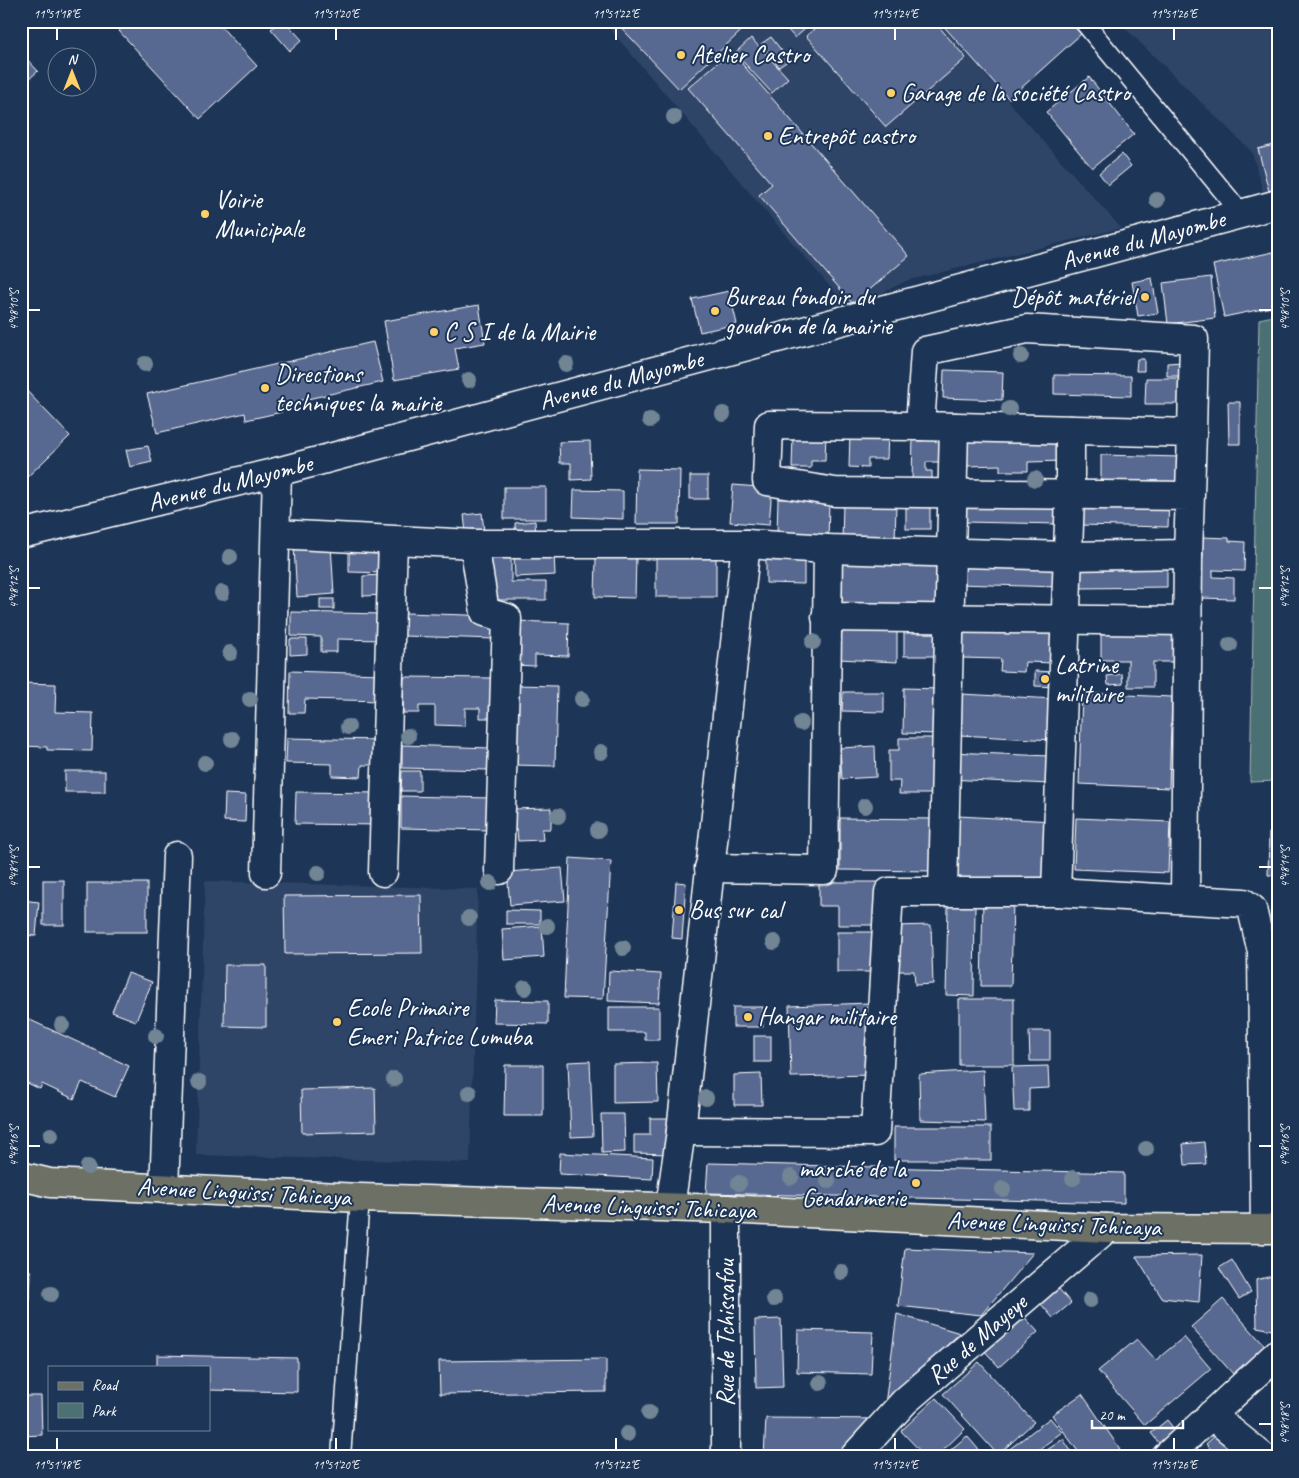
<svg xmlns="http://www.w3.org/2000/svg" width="1299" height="1478" font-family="Caveat,sans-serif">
<rect width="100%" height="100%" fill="#1d3557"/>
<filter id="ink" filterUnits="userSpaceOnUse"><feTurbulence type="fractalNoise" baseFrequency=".02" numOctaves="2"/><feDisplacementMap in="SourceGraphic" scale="10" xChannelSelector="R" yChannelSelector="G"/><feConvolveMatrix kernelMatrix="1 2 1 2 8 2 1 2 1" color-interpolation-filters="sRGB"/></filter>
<g filter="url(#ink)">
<g fill="#2f4568">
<path d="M603,21H1072L1083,34L1008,100L974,63L1121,228L906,281L855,306L844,303Z"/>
<path d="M1118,21H1278V192L1264,196L1252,152Z"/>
<path d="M205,881L478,889L470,1163L196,1155Z"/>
</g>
<path fill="#4c7073" stroke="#a6b8b9" d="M1278,315V781L1250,782L1259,319Z"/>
<g fill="#596991" stroke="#fff">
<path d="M130,21H216L257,66L200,119L119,31Z"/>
<path d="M280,21H285L302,40L290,51L271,29Z"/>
<path d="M615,21H752L679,89Z"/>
<path d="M780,21H814L795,38Z"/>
<path d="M823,21H934L966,58L886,127L806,36Z"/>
<path d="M939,21H1070L1081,34L1009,99Z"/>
<path d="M771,37L789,60L779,67L761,44Z"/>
<path d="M751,38L788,78L772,93L735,53Z"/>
<path d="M731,51L909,256L853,304L759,195L772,184L688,88Z"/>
<path d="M21,53L38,71L21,86Z"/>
<path d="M1089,77L1134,134L1092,168L1046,112Z"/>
<path d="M1278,144V188L1269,191L1258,149Z"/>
<path d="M1122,154L1131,166L1108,185L1099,173Z"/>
<path d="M1278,251V302L1271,303L1272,307L1224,317L1213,265Z"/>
<path d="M1211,277L1215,318L1168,324L1163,283Z"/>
<path d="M1152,278L1158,313L1138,316L1132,282Z"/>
<path d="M729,291L737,324L700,332L692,299Z"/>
<path d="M479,305L485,343L455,348L459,369L394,380L384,321Z"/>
<path d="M373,342L383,382L281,405L282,412L246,420L245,413L157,433L147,394Z"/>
<path d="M1137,359H1144V371H1136Z"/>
<path d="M1183,362L1184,376H1167V363Z"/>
<path d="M944,370L1003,372L1002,400L943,398Z"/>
<path d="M1054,375L1131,376V396L1054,394Z"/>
<path d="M1146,378H1182L1181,404H1145Z"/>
<path d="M21,385L70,436L23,481L21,479Z"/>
<path d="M1228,402H1240V444H1229Z"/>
<path d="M850,433L888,434L887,459H868V468L849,467Z"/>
<path d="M793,434H826L825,461H811V468H792Z"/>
<path d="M913,434L944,435V462H926V471H932V482L912,483Z"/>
<path d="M1064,437V461L1028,462V471H1000V465L967,466V438Z"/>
<path d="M590,441L591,479L571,480V463H560L559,442Z"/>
<path d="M148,446L152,462L130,467L126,450Z"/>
<path d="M1101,455L1181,457V486L1101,485Z"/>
<path d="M637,469L680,470L679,524H636Z"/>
<rect x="690" y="476" width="18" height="23"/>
<path d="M733,485L772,488L769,525L730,522Z"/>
<rect x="504" y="487" width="42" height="32"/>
<path d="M574,490L623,491V519L573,517Z"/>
<path d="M963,497L1061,499L1060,524L963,522Z"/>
<path d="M778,499L829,500L828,545L777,534Z"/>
<path d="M1079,499L1169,500L1168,527L1078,525Z"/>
<rect x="906" y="502" width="24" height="27"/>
<path d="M843,503L896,504L895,543L842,542Z"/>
<path d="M482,513L484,531L466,533L464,515Z"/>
<path d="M535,521L536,538L516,540L515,523Z"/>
<path d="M1202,537L1229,538V541L1245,542L1244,571L1213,570V577L1234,578V599L1200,598Z"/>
<path d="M331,545L334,594L297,597L294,547Z"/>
<rect x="656" y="547" width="60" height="50"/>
<path d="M349,549L387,550L386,573L349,572Z"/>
<path d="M554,553L555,575L515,577L514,555Z"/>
<path d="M842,554L939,555L938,607L842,606Z"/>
<path d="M491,556H511V582H546V600H492Z"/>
<path d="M596,557H636L635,598L595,597Z"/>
<path d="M766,559L804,560V584L766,583Z"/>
<path d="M1167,559V587L1080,588V560Z"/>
<path d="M958,562L1059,565L1058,587L958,584Z"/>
<path d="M384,575L385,595L363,596V576Z"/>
<rect x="320" y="599" width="14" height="10"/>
<path d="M291,612L384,614L383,640L337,639V652H321V637L291,636Z"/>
<path d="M405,613L496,616L495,639L404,636Z"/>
<path d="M515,621L569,623L568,656L535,655V666L514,665Z"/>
<path d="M897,623V662L839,659V624Z"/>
<rect x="904" y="626" width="35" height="30"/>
<path d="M962,627L1056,629L1055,663L1025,662L1024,672L1000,671L1001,659L961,658Z"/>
<path d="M1101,634H1176V662H1153V687H1128V660H1101Z"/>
<path d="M290,639H307V654L290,655Z"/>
<path d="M290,671L381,674V701L305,699L304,713H289Z"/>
<path d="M1035,671L1056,672V687L1035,686Z"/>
<path d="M1122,674L1123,684L1108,685L1107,676Z"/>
<path d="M404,677L493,678L492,718H480V708H465V726L435,725V706H419V713H403Z"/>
<path d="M21,683L56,684L55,712L93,713L92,751L47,750V747L21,746Z"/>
<path d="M514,685L557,686L555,766L512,765Z"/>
<path d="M904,688L940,689L938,734L903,733Z"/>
<path d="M843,692H884V712L842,711Z"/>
<path d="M1082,693L1172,697L1169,788L1079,784Z"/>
<path d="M961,694L1055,699L1053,740L959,735Z"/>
<path d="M287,738L382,740L381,765H362L361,777L332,776V764L286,763Z"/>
<path d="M899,738H937L936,794H899L900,781H889V750H899Z"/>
<path d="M402,745L491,748L490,770L402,768Z"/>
<path d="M875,746L876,777L842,779L840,748Z"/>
<path d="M949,752L1050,756L1049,784L948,779Z"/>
<rect x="65" y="771" width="40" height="21"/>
<path d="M402,771H420V791H401Z"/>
<path d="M296,792L383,793V825L295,824Z"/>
<path d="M225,794L246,795L245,822L224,821Z"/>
<path d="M401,796L492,798L491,830L401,828Z"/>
<path d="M551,808V829H542L543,840L518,841L517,830L509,831L508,809Z"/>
<path d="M958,816L1053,821L1049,883L954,878Z"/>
<path d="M840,818L937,819V871L840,870Z"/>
<path d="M1076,818L1170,822L1168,873L1074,869Z"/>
<path d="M1269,833L1278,834V875H1268Z"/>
<path d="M570,858L611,861L603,999L564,998Z"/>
<path d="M562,868L565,901L510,905L507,872Z"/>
<rect x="43" y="880" width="21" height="45"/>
<path d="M676,882L686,883L682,939L672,938Z"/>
<path d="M819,882H877V925H838V906H819Z"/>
<rect x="87" y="883" width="60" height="49"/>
<path d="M421,895L422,953L285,954L284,896Z"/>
<path d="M21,900L39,902L36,936L21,935Z"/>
<path d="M983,900H1013L1011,986H981Z"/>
<path d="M948,906H975L974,996L946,995Z"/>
<path d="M506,910L540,911V924H506Z"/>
<path d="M931,925L933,984L915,985L914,971H896L895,926Z"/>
<path d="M542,926L544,957L504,960L502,929Z"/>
<rect x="837" y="932" width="36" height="40"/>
<path d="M225,965H266V1027L224,1026Z"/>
<path d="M609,971L661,974L659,1003L608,1001Z"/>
<path d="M128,973L152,982L136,1021L112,1012Z"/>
<rect x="959" y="999" width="55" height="66"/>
<path d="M495,1000L548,1001V1024L494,1023Z"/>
<path d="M869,1003L871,1075L791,1077L789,1006Z"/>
<path d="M609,1007H659V1040H645V1032H609Z"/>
<rect x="733" y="1007" width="30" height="20"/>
<path d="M28,1019L129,1066L115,1097L82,1082L74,1099L42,1084L40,1089L21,1080V1033Z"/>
<path d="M1029,1031H1050V1061H1030Z"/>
<rect x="754" y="1036" width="17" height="26"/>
<path d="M590,1061L593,1136L571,1137L568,1062Z"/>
<path d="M657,1063L658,1102L613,1103V1064Z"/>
<path d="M505,1065H543V1116H504Z"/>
<path d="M1048,1066L1049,1088L1029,1089V1111H1014L1012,1067Z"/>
<path d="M983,1070L985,1122L920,1120L919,1074Z"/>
<path d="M761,1074L762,1105H734V1075Z"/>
<path d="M375,1088L376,1131L302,1133L301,1090Z"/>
<path d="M601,1114H624L625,1152L602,1153Z"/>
<path d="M650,1118H668V1154L634,1153V1135H650Z"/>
<rect x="894" y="1127" width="97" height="33"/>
<path d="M1204,1142L1206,1164L1185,1165L1183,1144Z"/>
<path d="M560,1153L653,1158L652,1179L559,1174Z"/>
<path d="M708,1163L1124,1173V1203L706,1193Z"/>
<path d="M905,1248L1033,1253L981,1315L898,1306Z"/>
<path d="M1202,1255L1199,1302L1162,1298L1136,1256Z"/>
<path d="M1278,1256V1331L1257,1327L1256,1280L1276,1275Z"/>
<path d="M1232,1260L1251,1292L1239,1299L1219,1268Z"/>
<path d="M21,1270L31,1271L30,1301L21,1300Z"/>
<path d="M1058,1288L1071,1303L1053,1318L1040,1303Z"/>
<path d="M1223,1299L1265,1346L1233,1374L1191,1327Z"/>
<path d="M1021,1313L1038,1332L999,1367L982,1348Z"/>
<path d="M897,1314L960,1333L885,1404Z"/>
<path d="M781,1319L783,1387L756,1388L755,1320Z"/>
<path d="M798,1330L873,1332L871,1374L797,1372Z"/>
<path d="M1184,1337L1211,1369L1145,1425L1098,1371L1137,1339L1156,1360Z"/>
<path d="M157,1355L297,1358V1392L209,1390V1367H157Z"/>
<path d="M606,1359V1392L440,1394L439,1361Z"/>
<path d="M979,1362L1034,1422L998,1455L943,1394Z"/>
<path d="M1082,1394L1120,1449L1108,1457H1082L1052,1415Z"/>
<path d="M21,1396H41L42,1435L21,1436Z"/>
<path d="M936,1398L965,1429L936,1457H926L901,1431Z"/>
<path d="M766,1418L887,1419L848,1457H764Z"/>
<path d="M1050,1418L1062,1432L1029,1457H1011L1007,1451Z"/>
<path d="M1167,1420L1179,1435L1163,1448L1151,1433Z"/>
<path d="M1220,1431L1234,1445L1218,1457L1206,1444Z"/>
<path d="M967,1436L985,1457H942Z"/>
<path d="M1063,1439L1075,1457H1037Z"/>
</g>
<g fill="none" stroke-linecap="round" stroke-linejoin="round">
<defs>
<g id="lane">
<path d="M1083,21L1241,213"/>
<path d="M341,1457L360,1198"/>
</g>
<g id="street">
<path d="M920,426L925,351L1027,329L1194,339L1192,433"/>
<path d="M276,534L474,544H746L828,549L1067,556L1188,554"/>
<path d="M474,544L485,612L507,618L499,870"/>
<path d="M826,617L1188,621"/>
<path d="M709,868L824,870L828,549"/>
<path d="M383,872L393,541"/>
<path d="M266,873L277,472"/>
<path d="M943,891L954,427"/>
<path d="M1056,892L1070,495V430"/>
<path d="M1185,899L1188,554L1192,433L920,426L769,425L767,481L835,492L1189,496"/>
<path d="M681,1131L875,1132L889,892H1056L1244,903L1252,909L1262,952L1265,1229"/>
<path d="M164,1189L177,856"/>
<path d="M670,1207L681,1131L746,544"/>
<path d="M726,1209V1457"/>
<path d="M1211,1415L1263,1457"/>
<path d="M854,1457L905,1401L1107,1228"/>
<path d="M1166,1457L1278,1353"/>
</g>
<path id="secondary" d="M21,534L277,472L1278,204"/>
<path id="primary" d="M21,1176L50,1183L360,1198L726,1209L1107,1228L1278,1229"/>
</defs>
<use href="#lane" stroke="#fff" stroke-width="21"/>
<use href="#street" stroke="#fff" stroke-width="31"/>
<use href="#secondary" stroke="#fff" stroke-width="31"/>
<use href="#primary" stroke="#fff" stroke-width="31"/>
<use href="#lane" stroke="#1d3557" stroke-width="18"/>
<use href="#street" stroke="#1d3557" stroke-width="28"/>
<use href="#secondary" stroke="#1d3557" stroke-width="28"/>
<use href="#primary" stroke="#6c7065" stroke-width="28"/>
</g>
<g fill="#728595">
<circle cx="674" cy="117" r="8"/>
<circle cx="1157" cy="200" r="8"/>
<circle cx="1021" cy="356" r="8"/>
<circle cx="145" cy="364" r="8"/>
<circle cx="566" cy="364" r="8"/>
<circle cx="469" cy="380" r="8"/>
<circle cx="1009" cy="409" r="8"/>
<circle cx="723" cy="414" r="8"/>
<circle cx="650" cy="420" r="8"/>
<circle cx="1035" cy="479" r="8"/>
<circle cx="230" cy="557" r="8"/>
<circle cx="222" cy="593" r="8"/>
<circle cx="813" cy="642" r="8"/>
<circle cx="1230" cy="645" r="8"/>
<circle cx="230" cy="653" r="8"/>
<circle cx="250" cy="699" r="8"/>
<circle cx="582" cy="699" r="8"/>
<circle cx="801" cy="723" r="8"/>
<circle cx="348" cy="727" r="8"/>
<circle cx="408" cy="736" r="8"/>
<circle cx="232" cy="739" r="8"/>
<circle cx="601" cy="752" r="8"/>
<circle cx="205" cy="763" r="8"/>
<circle cx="865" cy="806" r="8"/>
<circle cx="558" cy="816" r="8"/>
<circle cx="598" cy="830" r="8"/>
<circle cx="318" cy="873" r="8"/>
<circle cx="490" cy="883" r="8"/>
<circle cx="469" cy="918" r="8"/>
<circle cx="547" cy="926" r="8"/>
<circle cx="774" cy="942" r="8"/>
<circle cx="623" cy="948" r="8"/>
<circle cx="525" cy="988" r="8"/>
<circle cx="62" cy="1025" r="8"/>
<circle cx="156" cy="1036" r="8"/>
<circle cx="394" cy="1079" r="8"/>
<circle cx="199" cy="1082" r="8"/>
<circle cx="469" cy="1093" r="8"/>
<circle cx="706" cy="1098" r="8"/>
<circle cx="51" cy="1135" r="8"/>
<circle cx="1146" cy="1149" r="8"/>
<circle cx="88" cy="1167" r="8"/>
<circle cx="791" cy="1177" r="8"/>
<circle cx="1073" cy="1178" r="8"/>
<circle cx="828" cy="1181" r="8"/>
<circle cx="739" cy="1183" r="8"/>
<circle cx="1003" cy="1189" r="8"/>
<circle cx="841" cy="1272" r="8"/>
<circle cx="51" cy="1294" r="8"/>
<circle cx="774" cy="1299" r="8"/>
<circle cx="1090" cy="1300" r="8"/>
<circle cx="820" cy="1383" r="8"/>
<circle cx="649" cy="1413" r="8"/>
<circle cx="627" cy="1434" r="8"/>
</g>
</g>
<path fill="none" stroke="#fff" stroke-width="2" d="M57,28V40M336,28V40M616,28V40M895,28V40M1174,28V40M28,310H40M1259,310H1272M28,588H40M1259,588H1272M28,867H40M1259,867H1272M28,1146H40M1259,1146H1272M1259,1424H1272M57,1438V1450M336,1438V1450M616,1438V1450M895,1438V1450M1174,1438V1450"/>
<g fill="#ffd166" stroke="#1d3557" stroke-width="2">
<circle cx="681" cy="55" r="5"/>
<circle cx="891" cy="93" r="5"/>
<circle cx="768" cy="136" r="5"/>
<circle cx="205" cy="214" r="5"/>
<circle cx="1145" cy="297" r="5"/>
<circle cx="715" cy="311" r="5"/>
<circle cx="434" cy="332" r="5"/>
<circle cx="265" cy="388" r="5"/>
<circle cx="1045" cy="679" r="5"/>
<circle cx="679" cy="910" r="5"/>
<circle cx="748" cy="1017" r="5"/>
<circle cx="337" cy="1022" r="5"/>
<circle cx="916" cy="1183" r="5"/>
</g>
<g text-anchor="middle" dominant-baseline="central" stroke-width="4" stroke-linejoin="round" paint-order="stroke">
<g font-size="25" fill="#fff" stroke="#1d3557" text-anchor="start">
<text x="691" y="55">Atelier Castro</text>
<text x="901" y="93">Garage de la société Castro</text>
<text x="778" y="136">Entrepôt castro</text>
<text x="215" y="200">Voirie<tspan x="215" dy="29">Municipale</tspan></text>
<text x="725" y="297">Bureau fondoir du<tspan x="725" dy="29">goudron de la mairie</tspan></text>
<text x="1135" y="297" text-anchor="end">Dépôt matériel</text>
<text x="444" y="332">C S I de la Mairie</text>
<text x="275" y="374">Directions<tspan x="275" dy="29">techniques la mairie</tspan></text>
<text x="1055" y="665">Latrine<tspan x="1055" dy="29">militaire</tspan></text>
<text x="689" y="910">Bus sur cal</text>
<text x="347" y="1008">Ecole Primaire<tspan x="347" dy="29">Emeri Patrice Lumuba</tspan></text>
<text x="758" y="1017">Hangar militaire</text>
<text x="906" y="1169" text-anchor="end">marché de la<tspan x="906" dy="29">Gendarmerie</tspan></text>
</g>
<g font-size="25" fill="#fff" stroke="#1d3557">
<text transform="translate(1143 240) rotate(-15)">Avenue du Mayombe</text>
<text transform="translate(621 380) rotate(-15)">Avenue du Mayombe</text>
<text transform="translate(230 483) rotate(-14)">Avenue du Mayombe</text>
<text transform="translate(244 1192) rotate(3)">Avenue Linguissi Tchicaya</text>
<text transform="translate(649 1207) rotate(2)">Avenue Linguissi Tchicaya</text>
<text transform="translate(1054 1224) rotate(2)">Avenue Linguissi Tchicaya</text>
<text transform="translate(726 1333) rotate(-90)">Rue de Tchissafou</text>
<text transform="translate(977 1339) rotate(-41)">Rue de Mayeye</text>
</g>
</g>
<rect width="1299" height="1478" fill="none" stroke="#1d3557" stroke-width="55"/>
<rect x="48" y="1366" width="162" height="65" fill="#1d3557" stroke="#77869a"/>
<rect x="58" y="1382" width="25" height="8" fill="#6c7065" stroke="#77869a"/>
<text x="92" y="1390" font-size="15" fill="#ffffff">Road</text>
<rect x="58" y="1403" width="25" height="15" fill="#4c7073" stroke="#77869a"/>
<text x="92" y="1416" font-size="15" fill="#ffffff">Park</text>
<g transform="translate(72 72)"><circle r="24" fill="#1d3557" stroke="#77869a"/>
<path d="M0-4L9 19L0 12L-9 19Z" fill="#ffd166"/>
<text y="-8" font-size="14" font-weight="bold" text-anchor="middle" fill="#ffffff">N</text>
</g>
<path d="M1092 1420v8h91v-8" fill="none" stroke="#ffffff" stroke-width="2.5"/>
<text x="1099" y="1420" font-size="15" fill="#ffffff" stroke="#1d3557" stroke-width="4" paint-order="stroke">20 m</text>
<rect x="28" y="28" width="1244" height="1422" fill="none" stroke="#fff" stroke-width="2"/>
<g font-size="12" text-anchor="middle" fill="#fff">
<text x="57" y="18">11°51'18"E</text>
<text x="336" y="18">11°51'20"E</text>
<text x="616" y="18">11°51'22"E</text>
<text x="895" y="18">11°51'24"E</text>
<text x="1174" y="18">11°51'26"E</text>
<text transform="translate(14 310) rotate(-90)" y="4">4°48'10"S</text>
<text transform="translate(1285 310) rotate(-90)" y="4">4°48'10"S</text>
<text transform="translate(14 588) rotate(-90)" y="4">4°48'12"S</text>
<text transform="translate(1285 588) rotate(-90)" y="4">4°48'12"S</text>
<text transform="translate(14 867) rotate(-90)" y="4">4°48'14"S</text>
<text transform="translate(1285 867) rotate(-90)" y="4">4°48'14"S</text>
<text transform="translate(14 1146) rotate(-90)" y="4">4°48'16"S</text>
<text transform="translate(1285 1146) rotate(-90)" y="4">4°48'16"S</text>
<text transform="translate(1285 1424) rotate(-90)" y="4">4°48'18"S</text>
<text x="57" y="1469">11°51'18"E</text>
<text x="336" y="1469">11°51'20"E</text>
<text x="616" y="1469">11°51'22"E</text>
<text x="895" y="1469">11°51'24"E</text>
<text x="1174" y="1469">11°51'26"E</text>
</g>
</svg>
